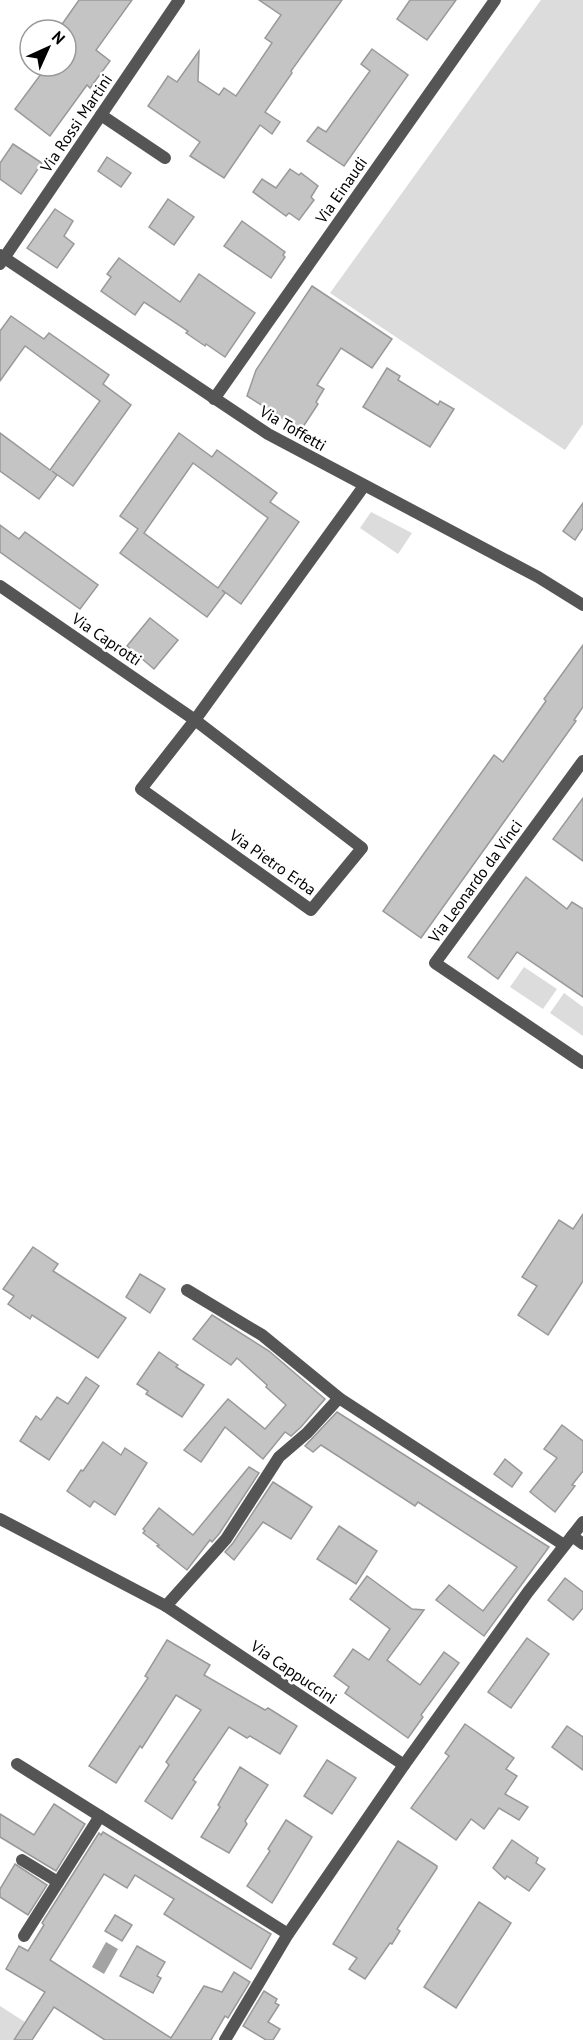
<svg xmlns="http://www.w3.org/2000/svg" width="583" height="2040" font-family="'PT Sans',sans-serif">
<rect width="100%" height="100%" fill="#fff"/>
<g fill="#dcdcdc">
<path d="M541,0H583V424L565,450L330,293Z"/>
<path d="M371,512L412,533L398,554L360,528Z"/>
<path d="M524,967L557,989L543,1009L510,987Z"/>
<path d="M564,993L583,1007V1036L550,1013Z"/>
<path d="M0,2006L25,2022L14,2040H0Z"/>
</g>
<path fill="#a3a3a3" d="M106,1942L118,1949L104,1974L92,1967Z"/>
<g fill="#c4c4c4" stroke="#999" stroke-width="1.5" fill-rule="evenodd">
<path d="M79,0H132L96,50L110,61L90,88L87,85L50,136L15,109L47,66H66V30H58Z"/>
<path d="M259,0H342L291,71L292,73L265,112L280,122L272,134L260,125L224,178L190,156L200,142L148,106L168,76L177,82L199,51L198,81L219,95L224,88L236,96L272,43L265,38L281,15Z"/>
<path d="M410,0H456L427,40L397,19Z"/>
<path d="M372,49L408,75L344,166L307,141L318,127L326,132L370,71L361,64Z"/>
<path d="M13,144L42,163L21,194L0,179V163Z"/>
<path d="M107,157L131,173L121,187L98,171Z"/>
<path d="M290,169L299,175L301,173L318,186L311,197L314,200L299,220L289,213L286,216L253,192L262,179L276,188Z"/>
<path d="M168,199L194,217L174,245L149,227Z"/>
<path d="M55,209L73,221L64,236L74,244L57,268L27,248Z"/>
<path d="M242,221L285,252L283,255L285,257L271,278L224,246Z"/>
<path d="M119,258L180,302L199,274L255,313L225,357L206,344L205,346L186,333L188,331L144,302L135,315L101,291L111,277L107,274Z"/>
<path d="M312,286L392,339L372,368L341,348L317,385L324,389L316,402L318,404L301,430L247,396L256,370Z"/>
<path d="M11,316L44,339L49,333L109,375L103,384L131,405L73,486L52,471L57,475L39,499L0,471V433L50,470L100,401L25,346L0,381V331Z"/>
<path d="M387,368L400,376L398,380L438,405L440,401L454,409L430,447L363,407Z"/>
<path d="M179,433L212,457L217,450L277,493L270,502L299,522L241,604L222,590L225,593L207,617L120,553L138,529L120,516ZM193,463L268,518L218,588L144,533Z"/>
<path d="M583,503V528L575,540L563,531Z"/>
<path d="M0,525L19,539L25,532L98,585L80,609L0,552Z"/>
<path d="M150,618L178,640L154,669L127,646Z"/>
<path d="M583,645V707L574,720L576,721L421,938L383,911L494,755L503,762L546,701L544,699Z"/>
<path d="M583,798V861L553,839Z"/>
<path d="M526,877L567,909L572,902L583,909V997L517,952L498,979L468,957Z"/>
<path d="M583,1214V1281L548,1335L518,1315L537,1286L522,1277L559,1220L573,1229Z"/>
<path d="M33,1247L58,1264L53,1271L126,1318L98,1358L32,1315L30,1319L8,1304L14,1296L3,1289Z"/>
<path d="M140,1274L165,1289L150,1313L126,1297Z"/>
<path d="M212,1315L269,1351L325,1399L301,1427L291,1436L285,1432L263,1459L225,1427L201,1462L184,1450L228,1399L265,1429L286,1405L266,1387L267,1385L237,1358L231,1365L193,1339Z"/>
<path d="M159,1352L178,1365L176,1367L204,1385L182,1417L146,1394L148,1391L137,1384Z"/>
<path d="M86,1377L99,1386L49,1460L20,1441L36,1416L41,1420L57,1397L68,1404Z"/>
<path d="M337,1412L549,1547L484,1636L436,1600L449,1585L483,1611L517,1567L418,1502L415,1506L321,1445L313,1452L305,1446Z"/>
<path d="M562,1425L583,1441V1471L572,1485L575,1486L555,1512L530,1492L557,1458L544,1449Z"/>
<path d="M103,1442L121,1455L125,1448L147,1463L115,1515L94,1501L90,1507L67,1491L81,1470L83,1471Z"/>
<path d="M505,1459L522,1473L512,1487L494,1474Z"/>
<path d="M249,1467L259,1473L219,1534L212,1542L210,1540L187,1570L157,1546L159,1545L143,1533L145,1531L143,1529L159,1508L193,1535Z"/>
<path d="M273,1482L312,1507L291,1539L263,1522L234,1560L225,1552L233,1543Z"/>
<path d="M339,1526L377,1551L356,1584L317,1559Z"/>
<path d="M367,1576L412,1609L424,1610L387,1660L420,1685L444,1652L459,1663L421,1715L423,1717L408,1738L345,1693L349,1687L334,1676L353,1649L369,1660L390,1629L350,1599Z"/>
<path d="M565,1578L583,1592V1608L573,1620L548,1600Z"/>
<path d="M527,1638L549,1654L511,1708L488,1692Z"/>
<path d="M167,1640L210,1665L204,1675L265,1710L268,1708L297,1726L280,1754L250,1736L247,1738L229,1727L193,1780L196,1782L172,1819L145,1801L169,1765L166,1762L201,1710L176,1695L142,1748L140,1746L116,1783L89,1766L148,1678L145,1676Z"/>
<path d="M465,1724L514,1758L506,1769L517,1776L505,1794L528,1807L519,1820L499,1808L484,1829L471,1819L456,1840L411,1808L449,1756L445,1753Z"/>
<path d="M567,1726L583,1737V1770L552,1747Z"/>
<path d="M327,1760L356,1778L332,1814L304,1796Z"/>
<path d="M240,1767L268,1785L245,1821L247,1824L229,1853L201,1837L220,1807L218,1805Z"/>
<path d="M54,1804L85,1824L56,1871L0,1837V1814L34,1835Z"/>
<path d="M286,1820L312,1837L272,1903L247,1886L270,1851L268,1849Z"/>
<path d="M103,1832L271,1934L251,1969L164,1914L174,1899L135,1875L127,1888L104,1874L50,1960L171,2038L204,1986L222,1992L234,1972L250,1982L228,2018L225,2016L211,2040H105L54,2007L32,2040H14L45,1992L6,1969L19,1946L28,1951L44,1925L42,1923L99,1833L101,1835Z"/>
<path d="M512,1840L538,1858L536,1863L545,1869L529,1891L507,1876L505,1879L493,1868Z"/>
<path d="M398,1841L437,1866V1868L397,1929L400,1931L392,1944L390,1943L365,1979L349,1969L357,1958L333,1944Z"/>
<path d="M15,1864L47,1885L28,1915L0,1897V1889Z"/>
<path d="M479,1902L511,1923L456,2008L424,1987Z"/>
<path d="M115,1915L132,1925L122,1941L105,1931Z"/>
<path d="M137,1946L165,1962L157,1976L161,1978L153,1993L120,1976Z"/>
<path d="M264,1991L277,1999L275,2003L279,2005L268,2022L280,2029L273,2040H266L243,2026Z"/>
</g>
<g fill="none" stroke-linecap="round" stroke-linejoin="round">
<g stroke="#555" stroke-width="12">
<path d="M101,115L165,158"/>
<path d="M0,255L268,434L538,577L583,605"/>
<path d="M0,264L179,0"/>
<path d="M214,399L495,0"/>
<path d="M0,586L195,720L362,848L311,910L141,789L195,720L364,486"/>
<path d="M583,761L435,963L583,1063"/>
<path d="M187,1290L262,1335L339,1398L564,1545"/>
<path d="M0,1519L166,1606L404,1765"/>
<path d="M572,1536L583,1544"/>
<path d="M166,1606L226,1539L279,1457L307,1433L339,1398"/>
<path d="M17,1764L288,1934"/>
<path d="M22,1860L58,1882"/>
<path d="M24,1936L100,1816"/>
<path d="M225,2040L288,1934L404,1765L528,1592L583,1522"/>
</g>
</g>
<g text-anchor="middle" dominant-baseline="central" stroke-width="5" stroke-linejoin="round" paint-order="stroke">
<g font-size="16" fill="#000" stroke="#fff">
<text transform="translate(76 123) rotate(-56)">Via Rossi Martini</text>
<text transform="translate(341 190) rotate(-55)">Via Einaudi</text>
<text transform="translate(293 428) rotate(30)">Via Toffetti</text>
<text transform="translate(107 639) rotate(34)">Via Caprotti</text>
<text transform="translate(273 862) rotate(35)">Via Pietro Erba</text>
<text transform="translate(475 881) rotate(-54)">Via Leonardo da Vinci</text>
<text transform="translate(294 1672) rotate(34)">Via Cappuccini</text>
</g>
</g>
<g transform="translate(48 48) rotate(45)"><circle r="28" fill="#ffffff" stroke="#999999" stroke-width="1.5"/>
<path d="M0-4.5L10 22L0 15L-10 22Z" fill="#000000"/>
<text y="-9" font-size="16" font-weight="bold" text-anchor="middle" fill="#000000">N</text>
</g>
</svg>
